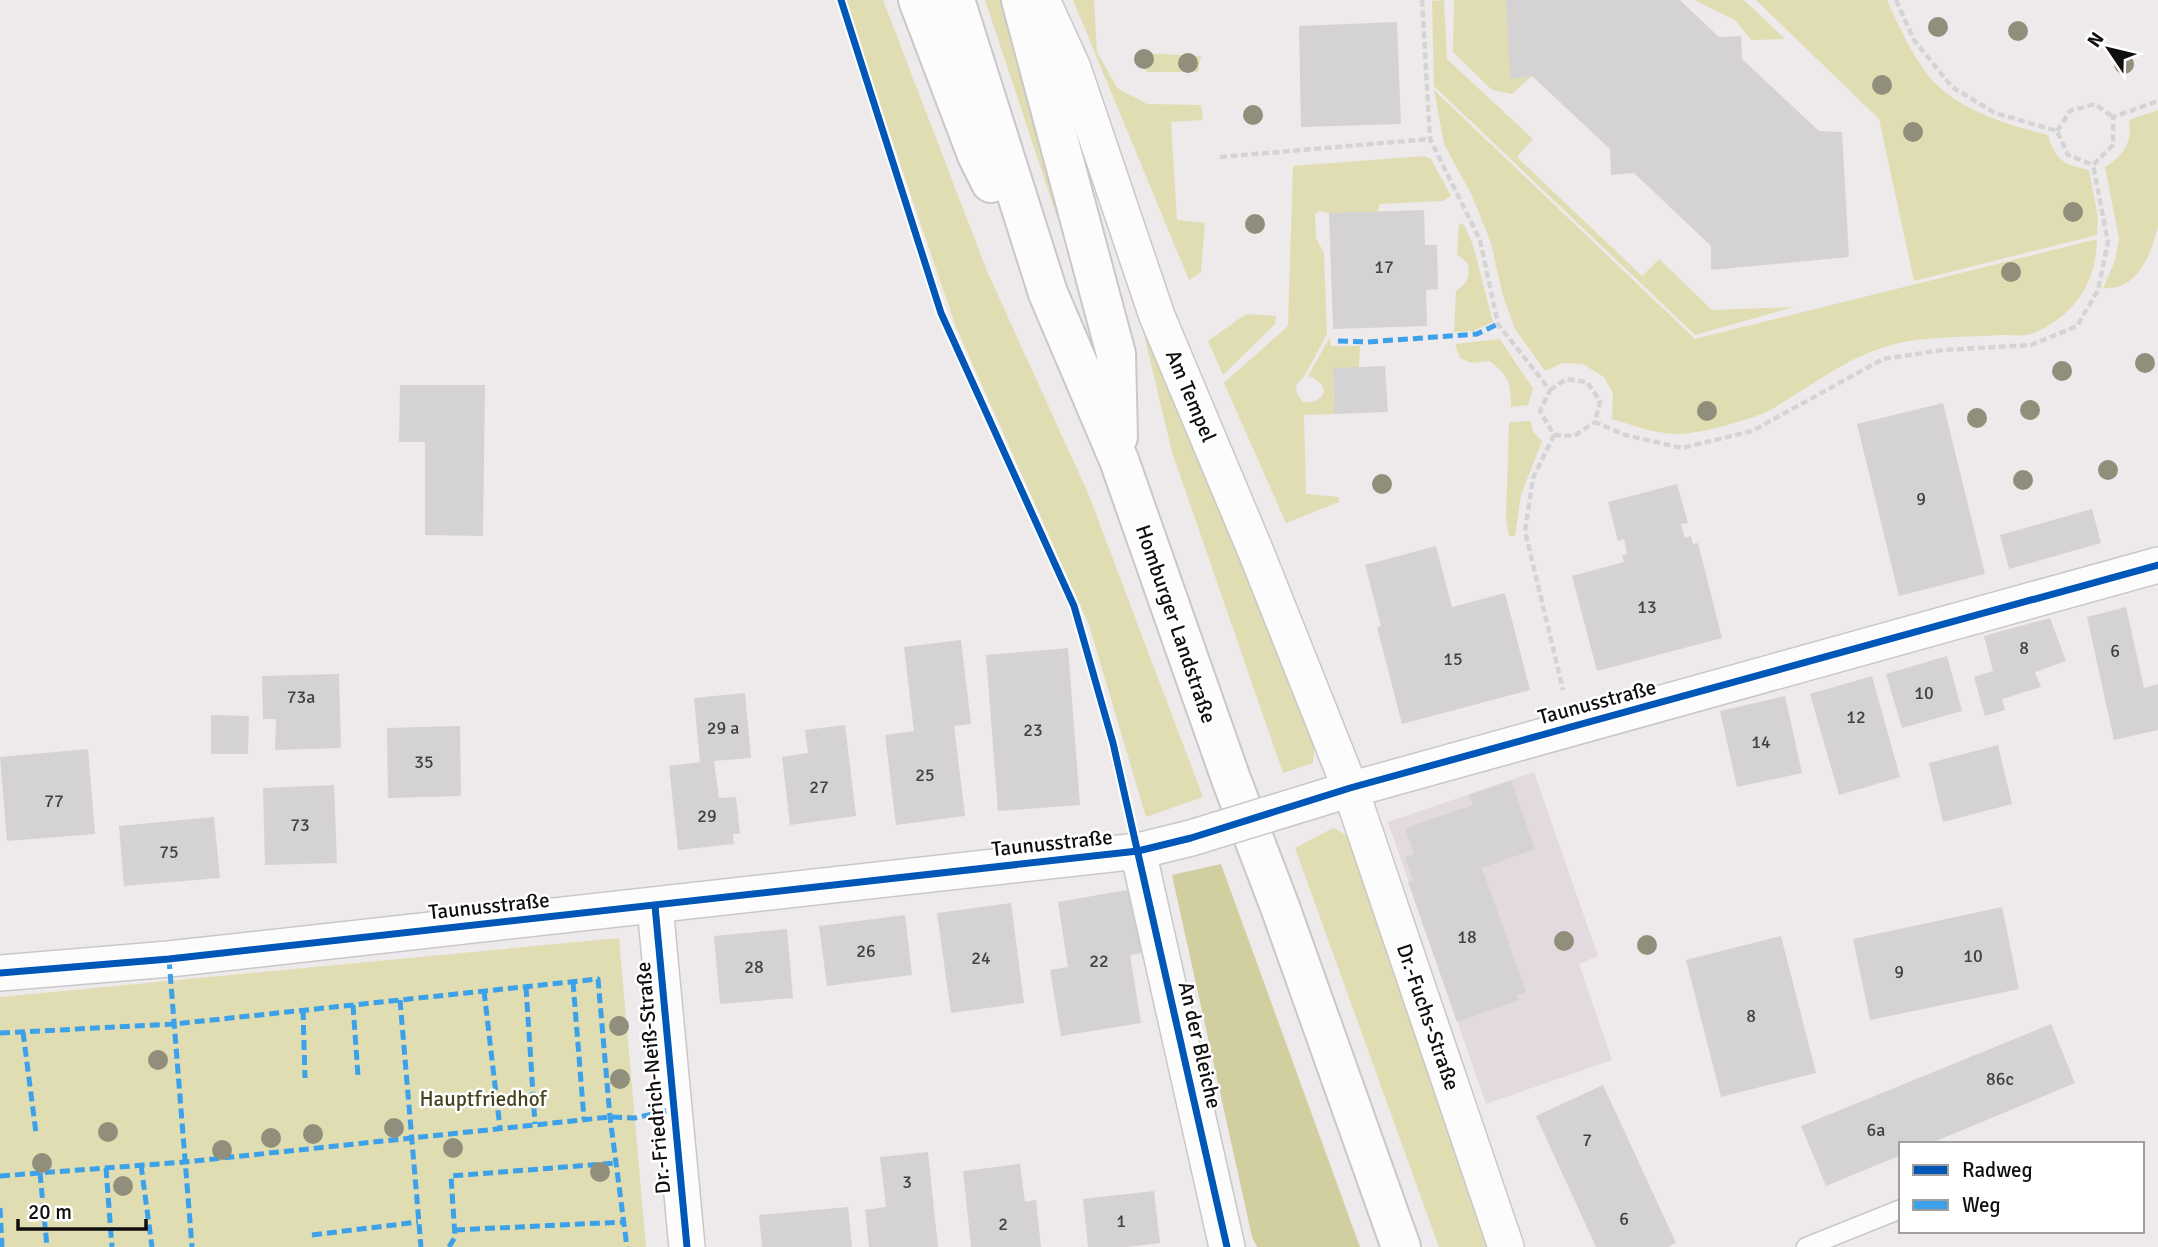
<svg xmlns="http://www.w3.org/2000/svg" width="2158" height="1247" font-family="Signika,sans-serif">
<rect width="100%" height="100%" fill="#eeeaec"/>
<path fill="#e3dadf" d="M1534,772L1598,956L1579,964L1612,1060L1486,1104L1388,822Z"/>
<g fill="#dfddb1">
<path d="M844,0H883L987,271L1088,493L1203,797L1146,817L1089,625L956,327Z"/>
<path d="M985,0H1004L1065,219L1058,220Z"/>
<path d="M1073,0H1094L1097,52L1117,88L1147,104L1201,105L1203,120L1171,122L1177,220L1205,223L1201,272L1189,280Z"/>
<path d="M1444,0L1447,59L1533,139L1517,157L1642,276L1659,259L1712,310L1794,307L1695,335L1434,86L1432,1Z"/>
<path d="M1454,0H1506L1511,78L1532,76L1512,94L1492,90L1453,52Z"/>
<path d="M1694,0H1744L1785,39L1751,40L1735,20Z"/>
<path d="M1756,0H1887C1899,27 1915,62 1936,84C1963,111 2011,126 2048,135C2056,161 2063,164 2089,170L2098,218L2097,235L1914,281L1879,119Z"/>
<path d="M1140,53L1201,56L1198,72H1148L1136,62Z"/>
<path d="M1434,90L1695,339L2097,239C2096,282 2077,312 2037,332C2028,337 2011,335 2000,335C1961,338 1916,335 1879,349C1840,362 1807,389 1772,409C1752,420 1696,435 1674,434C1653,433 1632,425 1612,419L1613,393L1604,377L1583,364L1563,363L1545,371L1515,329L1503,296L1491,243L1472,196L1444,144Z"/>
<path d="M2158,110V226C2151,254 2137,292 2103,288L2115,261L2119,239L2105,167C2123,156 2133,142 2129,120Z"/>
<path d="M1424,156L1431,159L1451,196L1443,201L1380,204L1377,212L1329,213L1320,211L1315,214L1316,238L1324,253L1327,334L1305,375L1296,385L1297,394L1303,402C1307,402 1311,403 1315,401C1332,394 1321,379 1308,376L1330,337L1331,346H1360L1359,368H1333L1334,414L1304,415L1306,494L1339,497V502L1286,523L1224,383L1288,326L1293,166Z"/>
<path d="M1459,223L1464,225L1473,245L1493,322L1474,331L1454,332L1456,291C1468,283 1470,277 1468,264L1457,254Z"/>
<path d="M1137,305L1244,555L1315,746L1313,763L1283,773L1172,452Z"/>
<path d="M1246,314L1276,316L1275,324L1223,375L1208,341Z"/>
<path d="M1500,339L1533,389L1528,405L1511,407C1511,383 1509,375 1489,361L1471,363L1460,358L1455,344Z"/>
<path d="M1530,421L1534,433L1542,441L1521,495L1515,536H1509L1506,519L1509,422Z"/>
<path d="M1333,828L1350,837L1486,1247H1439L1295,848Z"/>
<path d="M619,938L646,1247H0V997Z"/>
</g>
<path fill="#d1ce9f" d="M1221,864L1360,1247H1257L1252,1237L1172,875Z"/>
<g fill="#d5d2d3">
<path d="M1506,0H1680L1719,37L1741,36L1742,59L1819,131L1842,132L1849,257L1711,270V246L1634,173L1611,175L1610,149L1532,76L1510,79Z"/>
<path d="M1397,22L1401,124L1301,127L1299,26Z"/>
<path d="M1424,210L1425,245H1437L1438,289L1426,290L1427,326L1333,329L1329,213Z"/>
<path d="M1385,366L1388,412L1334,414L1333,368Z"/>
<path d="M400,385H485L483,536L425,535V442H399Z"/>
<path d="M1943,403L1985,574L1899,596L1857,424Z"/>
<path d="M1677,484L1688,523L1681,524L1685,538L1691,536L1693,544L1698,543L1722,638L1597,671L1572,576L1624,562L1622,555L1627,554L1624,539L1618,541L1608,502Z"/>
<path d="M2092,509L2101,543L2009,569L2000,535Z"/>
<path d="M1436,546L1452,607L1505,593L1530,690L1402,724L1377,627L1381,626L1365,565Z"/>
<path d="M2126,607L2144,688L2158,684V730L2114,740L2087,617Z"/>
<path d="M2050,618L2066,661L2035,672L2041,687L2002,699L2005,710L1985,716L1974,677L1993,671L1984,636Z"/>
<path d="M961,640L971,724L954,726L965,816L896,825L885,735L914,731L904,647Z"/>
<path d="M1068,648L1080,805L998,811L986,655Z"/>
<path d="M1947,656L1962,711L1902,728L1886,674Z"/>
<path d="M339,674L341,748L275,750L276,719H263L262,676Z"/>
<path d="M1872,676L1900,777L1839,795L1810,694Z"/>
<path d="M745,693L751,758L714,761L719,798L736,797L740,834H733L734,844L678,850L669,766L700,762L694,698Z"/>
<path d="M1785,696L1802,773L1737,787L1720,711Z"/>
<path d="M211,715L249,716L248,754H211Z"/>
<path d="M845,725L856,816L790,825L782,757L808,753L805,730Z"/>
<path d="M460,726L461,796L388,798L387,728Z"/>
<path d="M1998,745L2012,804L1943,822L1929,763Z"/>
<path d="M88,749L95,834L7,841L0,757Z"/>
<path d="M1511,780L1535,849L1482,868L1526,992L1517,995L1519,1000L1457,1022L1408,882L1413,881L1405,857L1414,854L1405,828L1473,805L1469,795Z"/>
<path d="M334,785L337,863L265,865L263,788Z"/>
<path d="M214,817L220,878L124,886L119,826Z"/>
<path d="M1132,889L1142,953L1130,955L1141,1023L1061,1036L1050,970L1068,967L1058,902Z"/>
<path d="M1011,903L1024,1003L951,1013L937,913Z"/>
<path d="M2002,907L2019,989L1870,1020L1853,939Z"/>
<path d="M905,915L912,975L827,986L819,926Z"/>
<path d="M787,929L793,998L720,1004L714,936Z"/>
<path d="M1781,936L1816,1073L1721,1097L1686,960Z"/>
<path d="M2051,1024L2075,1083L1929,1144H1901V1155L1826,1186L1801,1126Z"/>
<path d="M1603,1085L1676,1243L1668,1247H1596L1536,1116Z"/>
<path d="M928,1152L938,1247H869L865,1210L886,1207L880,1157Z"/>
<path d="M1020,1164L1025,1202L1036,1200L1041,1247H971L963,1171Z"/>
<path d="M1154,1191L1160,1243L1126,1247H1088L1083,1199Z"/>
<path d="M848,1207L852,1247H762L759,1215Z"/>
</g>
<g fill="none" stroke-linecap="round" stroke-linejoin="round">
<defs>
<path id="lane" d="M1806,1247L1901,1209"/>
<g id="street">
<path d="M1042,0L1073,68L1157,316L1256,552L1350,788L1506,1247"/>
<path d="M1328,796L2158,565"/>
<path d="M1138,851L1227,1247"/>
<path d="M655,906L687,1247"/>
<path d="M0,973L169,959L1138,851L1191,838"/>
</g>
<g id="secondary">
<path d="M918,0L977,155L991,183"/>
<path d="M955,0L1048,293L1119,460L1231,779L1280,907L1401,1247"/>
<path d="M1021,0L1116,354L1118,437"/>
</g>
</defs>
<use href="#lane" stroke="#cac7c9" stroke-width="21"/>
<use href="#street" stroke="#cac7c9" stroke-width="38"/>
<use href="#secondary" stroke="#cac7c9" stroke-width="42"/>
<g stroke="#d5d4d5" stroke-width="4.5" stroke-dasharray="7 3.5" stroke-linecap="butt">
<path d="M841,0L941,313L1074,606L1113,743L1129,812"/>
<path d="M1422,0L1430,139L1480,240L1498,324L1550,390L1540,411L1554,435L1533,478L1525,531L1563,690"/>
<path d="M1896,0L1914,40L1952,87L1995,113L2057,131L2068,155L2093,165L2113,145V117L2158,101"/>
<path d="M2057,131L2070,111L2095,104L2113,117"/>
<path d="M1220,157L1430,139"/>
<path d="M1550,390L1566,379L1587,382L1600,401L1595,422L1625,435L1682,448L1752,431L1883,359L1943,350L2031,345L2077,326L2098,290L2108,242L2093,165"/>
<path d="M1554,435L1574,436L1595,422"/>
</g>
<use href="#lane" stroke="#fcfcfc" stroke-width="18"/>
<use href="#street" stroke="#fcfcfc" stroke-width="35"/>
<use href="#secondary" stroke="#fcfcfc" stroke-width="38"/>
<defs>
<path id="street-bridge" d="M1191,838L1328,796"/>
</defs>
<use href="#street-bridge" stroke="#cac7c9" stroke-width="38" stroke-linecap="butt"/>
<use href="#street-bridge" stroke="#fcfcfc" stroke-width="35"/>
<g stroke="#3da1ea" stroke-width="5" stroke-dasharray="10 5" stroke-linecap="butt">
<path d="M1338,341L1367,342L1477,334L1498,324"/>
<path d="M169,959L192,1247"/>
<path d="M573,982L584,1119"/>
<path d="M526,987L535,1124"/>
<path d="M484,991L500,1128"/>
<path d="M400,1000L421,1247"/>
<path d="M353,1005L358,1076"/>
<path d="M303,1010L305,1078"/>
<path d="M23,1032L36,1133"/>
<path d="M0,1033L174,1024L598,979L610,1117L627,1247"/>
<path d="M141,1165L152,1247"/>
<path d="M106,1168L112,1247"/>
<path d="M40,1173L47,1247"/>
<path d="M0,1176L185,1162L610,1117L635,1118L674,1109"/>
<path d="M0,1208L2,1247"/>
<path d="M455,1230L624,1222"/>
<path d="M312,1235L418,1222"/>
<path d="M449,1247L455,1237L451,1176L616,1163"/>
</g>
<defs>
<g id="cycleway">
<path d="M841,0L941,313L1074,606L1113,743L1227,1247"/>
<path d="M655,906L687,1247"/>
<path d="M0,973L169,959L1138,851L1191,838L1350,788L2158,565"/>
</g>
</defs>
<use href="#cycleway" stroke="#fff" stroke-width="11"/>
<use href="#cycleway" stroke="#0057b8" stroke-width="7"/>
</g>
<g fill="#918f7b">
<circle cx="1938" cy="27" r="10"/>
<circle cx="2018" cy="31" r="10"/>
<circle cx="1144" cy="59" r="10"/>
<circle cx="1188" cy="63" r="10"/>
<circle cx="2124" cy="64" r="10"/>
<circle cx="1882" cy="85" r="10"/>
<circle cx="1253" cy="115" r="10"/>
<circle cx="1913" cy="132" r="10"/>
<circle cx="2073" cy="212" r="10"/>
<circle cx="1255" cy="224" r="10"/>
<circle cx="2011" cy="272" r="10"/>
<circle cx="2145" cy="363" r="10"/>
<circle cx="2062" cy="371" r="10"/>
<circle cx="2030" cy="410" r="10"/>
<circle cx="1707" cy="411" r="10"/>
<circle cx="1977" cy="418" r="10"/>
<circle cx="2108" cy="470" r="10"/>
<circle cx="2023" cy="480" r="10"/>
<circle cx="1382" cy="484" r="10"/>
<circle cx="1564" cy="941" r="10"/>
<circle cx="1647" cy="945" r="10"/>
<circle cx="619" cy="1026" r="10"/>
<circle cx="158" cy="1060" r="10"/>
<circle cx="620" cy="1079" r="10"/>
<circle cx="394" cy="1128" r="10"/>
<circle cx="108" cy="1132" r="10"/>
<circle cx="313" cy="1134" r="10"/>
<circle cx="271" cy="1138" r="10"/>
<circle cx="453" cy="1148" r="10"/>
<circle cx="222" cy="1150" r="10"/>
<circle cx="42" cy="1163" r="10"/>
<circle cx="600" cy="1172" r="10"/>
<circle cx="123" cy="1186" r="10"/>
</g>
<g text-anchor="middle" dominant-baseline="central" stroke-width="5" stroke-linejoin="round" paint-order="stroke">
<g font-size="18" fill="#424041">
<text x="1384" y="267">17</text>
<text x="1921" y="499">9</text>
<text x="1647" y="607">13</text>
<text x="2024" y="648">8</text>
<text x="2115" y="651">6</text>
<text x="1453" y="659">15</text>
<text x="1924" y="693">10</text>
<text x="301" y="697">73a</text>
<text x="1856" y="717">12</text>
<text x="723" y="728">29 a</text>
<text x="1033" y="730">23</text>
<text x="1761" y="742">14</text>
<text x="424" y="762">35</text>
<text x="925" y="775">25</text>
<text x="819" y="787">27</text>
<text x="54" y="801">77</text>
<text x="707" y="816">29</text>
<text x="300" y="825">73</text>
<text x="169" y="852">75</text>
<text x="1467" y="937">18</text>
<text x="866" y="951">26</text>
<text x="1973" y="956">10</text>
<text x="981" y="958">24</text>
<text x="1099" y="961">22</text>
<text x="754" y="967">28</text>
<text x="1899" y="972">9</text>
<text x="1751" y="1016">8</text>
<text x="2000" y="1079">86c</text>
<text x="1876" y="1130">6a</text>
<text x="1587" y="1140">7</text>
<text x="907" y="1182">3</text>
<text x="1624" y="1219">6</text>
<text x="1121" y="1221">1</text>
<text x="1003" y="1224">2</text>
</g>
<g font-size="21" fill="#100e0f" stroke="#fff">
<text transform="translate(1191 396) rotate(67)">Am Tempel</text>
<text transform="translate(1176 624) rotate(71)">Homburger Landstraße</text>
<text transform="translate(1597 702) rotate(-15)">Taunusstraße</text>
<text transform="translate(1052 843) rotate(-6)">Taunusstraße</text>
<text transform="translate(489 906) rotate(-6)">Taunusstraße</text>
<text transform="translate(1428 1017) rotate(71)">Dr.-Fuchs-Straße</text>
<text transform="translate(1200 1045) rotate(77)">An der Bleiche</text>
<text transform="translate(653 1078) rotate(-95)">Dr.-Friedrich-Neiß-Straße</text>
</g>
<g font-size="21" fill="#45441f" stroke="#fff">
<text x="483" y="1099">Hauptfriedhof</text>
</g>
</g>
<rect x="1899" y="1142" width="245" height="91" fill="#ffffff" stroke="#9f9f9f" stroke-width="2"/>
<rect x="1913" y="1165" width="35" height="10" fill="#0057b8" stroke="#9f9f9f" stroke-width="2"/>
<text x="1962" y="1177" font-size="21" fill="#100e0f">Radweg</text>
<rect x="1913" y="1200" width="35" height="10" fill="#3da1ea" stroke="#9f9f9f" stroke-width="2"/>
<text x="1962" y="1212" font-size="21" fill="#100e0f">Weg</text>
<g transform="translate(2109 49) rotate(305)" stroke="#ffffff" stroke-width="5" paint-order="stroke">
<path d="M0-5L12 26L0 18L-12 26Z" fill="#100e0f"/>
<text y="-10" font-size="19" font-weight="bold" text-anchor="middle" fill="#100e0f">N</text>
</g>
<path d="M18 1219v10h128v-10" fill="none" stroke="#100e0f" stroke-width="3.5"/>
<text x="28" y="1219" font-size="21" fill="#100e0f" stroke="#ffffff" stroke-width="5" paint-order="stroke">20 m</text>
</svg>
